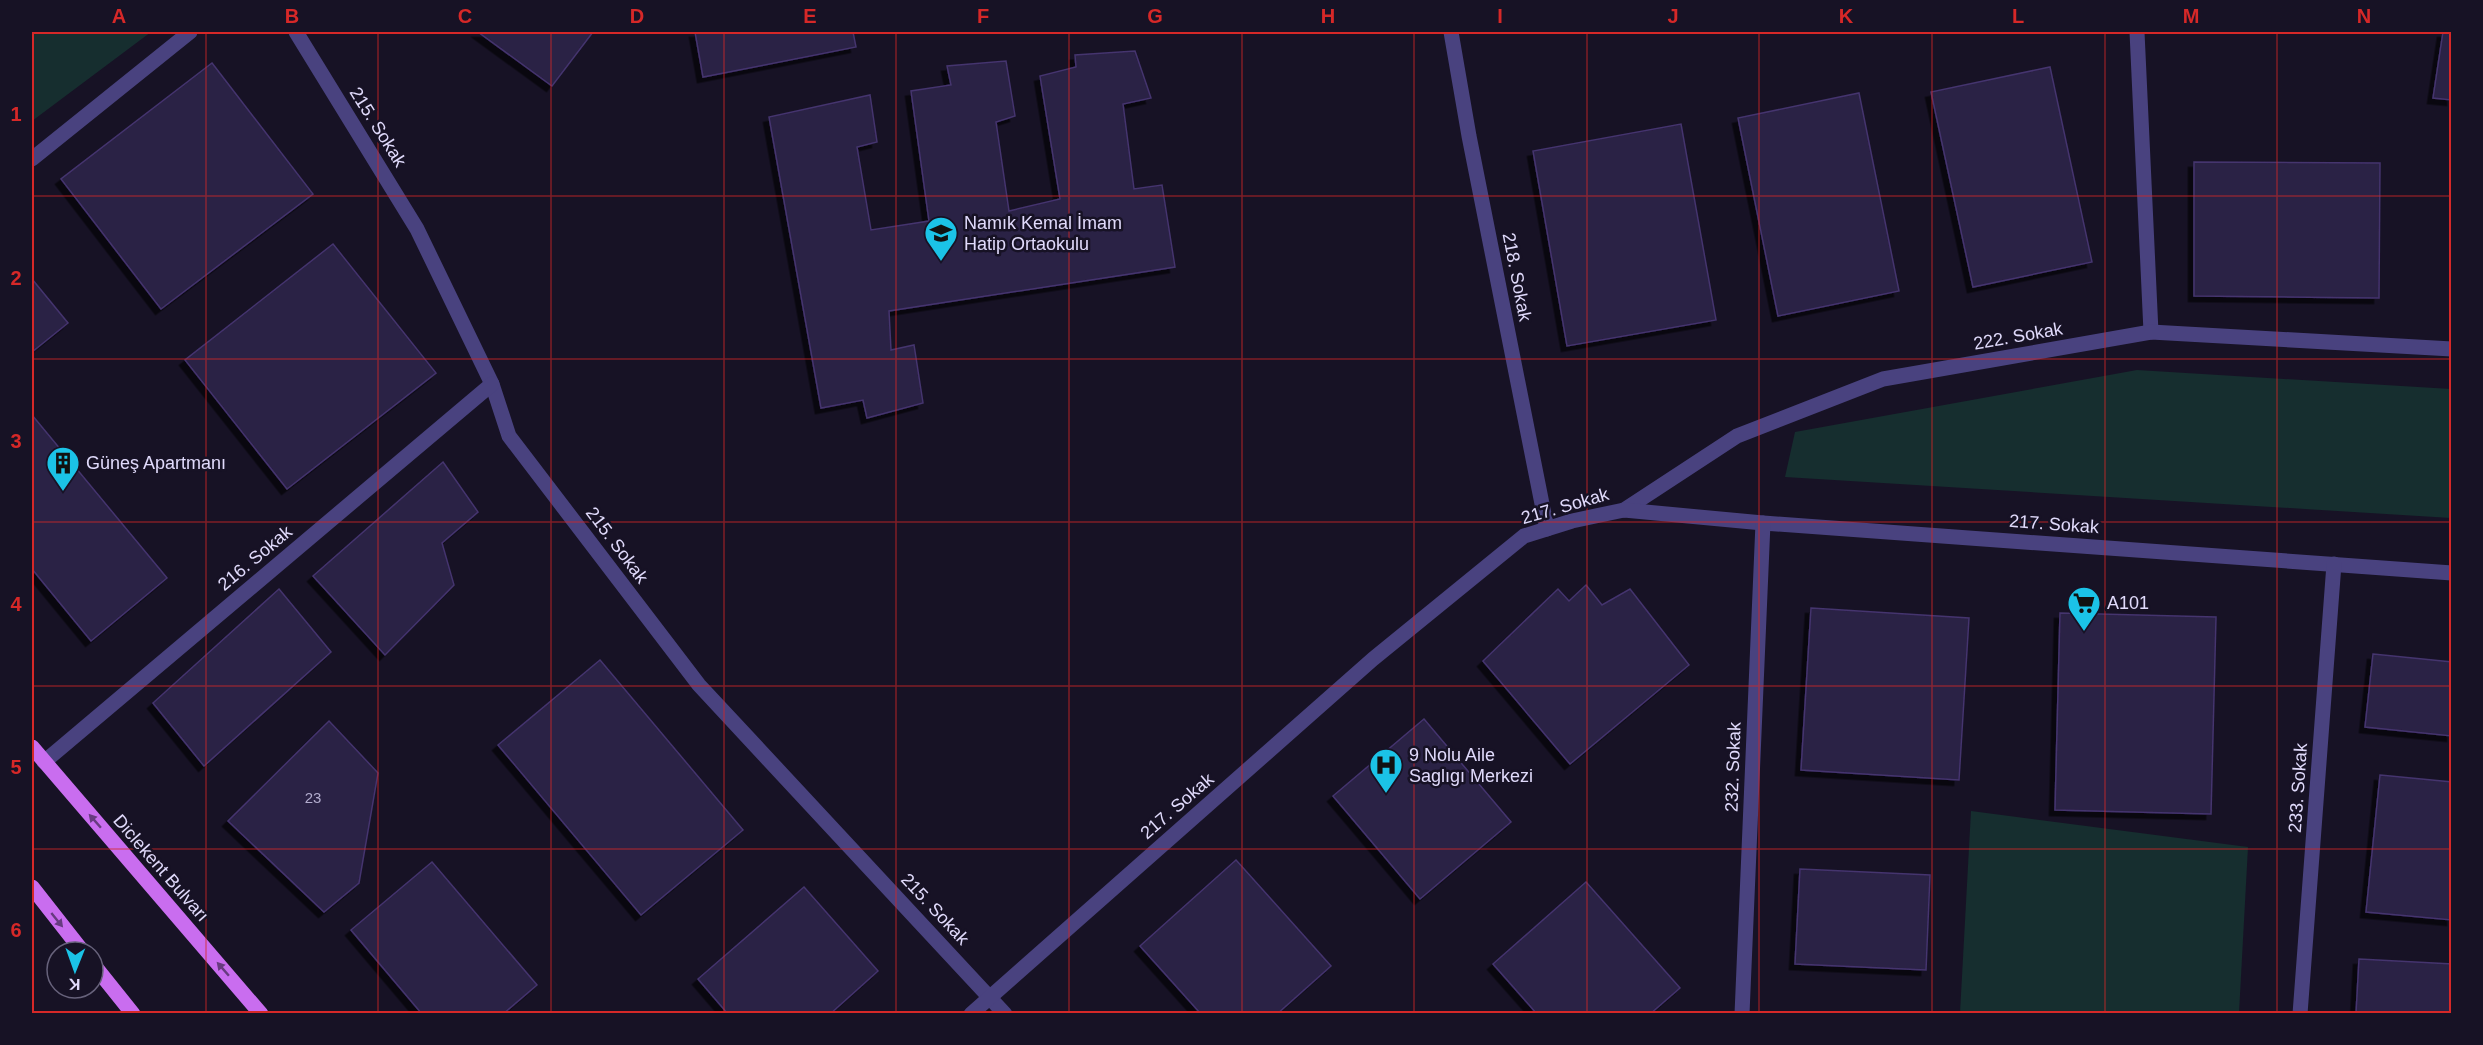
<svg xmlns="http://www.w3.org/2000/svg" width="2483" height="1045" font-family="Helvetica,sans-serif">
<defs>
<filter id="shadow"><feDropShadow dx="-5.5" dy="5.5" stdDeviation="0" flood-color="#0009"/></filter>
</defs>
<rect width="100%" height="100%" fill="#171225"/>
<g fill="#162e2f">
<path d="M32,32H151L32,121Z"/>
<path d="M2137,370L2451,389V518L1785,477L1795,432Z"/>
<path d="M1971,811L2248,847L2239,1013H1960Z"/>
</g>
<g fill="#2a2044" stroke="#44346e" stroke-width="1.5" filter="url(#shadow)">
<path d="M478,32H593L552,86Z"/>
<path d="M695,32H853L856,47L703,77Z"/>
<path d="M2443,32H2452V100L2433,98Z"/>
<path d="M1135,51L1151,98L1123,104L1134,189L1162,185L1175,267L889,311L891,350L914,345L923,403L867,418L863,400L821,408L769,117L870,95L877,142L857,147L871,230L929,221L911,91L951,85L947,66L1006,61L1015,116L996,122L1009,211L1060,199L1040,76L1076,67L1075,55Z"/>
<path d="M212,63L313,194L161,309L61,179Z"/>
<path d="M2050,67L2092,262L1973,287L1931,92Z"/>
<path d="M1859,93L1899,291L1778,316L1738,118Z"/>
<path d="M1681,124L1716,320L1567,346L1533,151Z"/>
<path d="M2194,162L2380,163L2379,298L2194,296Z"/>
<path d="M333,244L436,373L287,489L185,360Z"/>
<path d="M32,279L68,323L32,352Z"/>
<path d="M32,415L167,578L91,641L32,569Z"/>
<path d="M443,462L478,512L442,543L454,585L385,655L313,576Z"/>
<path d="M1586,585L1602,605L1630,589L1689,665L1570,764L1483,661L1558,589L1569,601Z"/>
<path d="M279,589L331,652L204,766L153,703Z"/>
<path d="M1811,608L1969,618L1959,780L1801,770Z"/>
<path d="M2060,613L2216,617L2211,814L2055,810Z"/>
<path d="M2373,654L2452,662V736L2365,727Z"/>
<path d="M600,660L743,830L641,915L498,745Z"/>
<path d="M1424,719L1511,822L1420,899L1333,796Z"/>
<path d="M329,721L378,773L359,883L324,912L228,821Z"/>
<path d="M2380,775L2452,782V920L2366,912Z"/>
<path d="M1236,860L1331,966L1277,1014H1201L1140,946Z"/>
<path d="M432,862L537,985L503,1014H422L351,930Z"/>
<path d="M1800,869L1930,875L1926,970L1795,964Z"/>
<path d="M1586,882L1680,988L1650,1014H1537L1493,964Z"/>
<path d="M804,887L878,971L830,1014H728L698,979Z"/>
<path d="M2359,959L2452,964V1014H2356Z"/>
</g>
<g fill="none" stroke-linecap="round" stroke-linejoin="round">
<g stroke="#49427f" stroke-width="15">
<path d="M296,32L417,229L492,384L509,436L699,685L1005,1014"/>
<path d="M1451,32L1469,136L1547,529"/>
<path d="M2137,32L2151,332"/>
<path d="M32,159L190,32"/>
<path d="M1624,510L1737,436L1883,379L2151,332L2452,349"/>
<path d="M44,762L492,384"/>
<path d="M971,1014L1373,659L1524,536L1572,521L1624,510L1763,523L2452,573"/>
<path d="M1742,1014L1763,523"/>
<path d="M2300,1014L2334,564"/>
</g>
<g stroke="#c96def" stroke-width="15">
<path d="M32,747L261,1014"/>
<path d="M32,887L83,952"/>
<path d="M93,964L133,1014"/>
</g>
</g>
<defs><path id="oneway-solid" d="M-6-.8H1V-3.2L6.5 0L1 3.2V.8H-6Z" transform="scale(1.5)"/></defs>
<g fill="#673b80">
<use href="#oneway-solid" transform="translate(95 821) rotate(-131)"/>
<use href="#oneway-solid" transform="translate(57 920) rotate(51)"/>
<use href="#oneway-solid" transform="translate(223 969) rotate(-131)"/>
</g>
<path fill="none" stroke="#d62828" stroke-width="1.5" stroke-opacity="0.55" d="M206,32V1014M378,32V1014M551,32V1014M724,32V1014M896,32V1014M1069,32V1014M1242,32V1014M1414,32V1014M1587,32V1014M1759,32V1014M1932,32V1014M2105,32V1014M2277,32V1014M32,196H2452M32,359H2452M32,522H2452M32,686H2452M32,849H2452"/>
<defs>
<symbol id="school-pin" viewBox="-11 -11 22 30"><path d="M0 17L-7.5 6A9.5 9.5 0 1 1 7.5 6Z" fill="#1bc3e7" stroke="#171225"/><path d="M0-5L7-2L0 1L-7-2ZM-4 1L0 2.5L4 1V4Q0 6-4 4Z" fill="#111"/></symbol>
<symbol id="building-pin" viewBox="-11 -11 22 30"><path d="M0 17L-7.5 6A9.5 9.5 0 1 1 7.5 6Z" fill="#1bc3e7" stroke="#171225"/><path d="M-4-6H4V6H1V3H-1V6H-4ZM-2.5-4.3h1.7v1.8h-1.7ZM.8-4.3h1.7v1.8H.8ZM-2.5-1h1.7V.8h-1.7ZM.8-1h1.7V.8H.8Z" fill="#111"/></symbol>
<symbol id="supermarket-pin" viewBox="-11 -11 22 30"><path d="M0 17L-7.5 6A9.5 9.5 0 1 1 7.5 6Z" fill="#1bc3e7" stroke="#171225"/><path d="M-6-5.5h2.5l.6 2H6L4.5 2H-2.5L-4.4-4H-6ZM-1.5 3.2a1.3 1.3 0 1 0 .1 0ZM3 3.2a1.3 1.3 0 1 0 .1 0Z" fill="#111"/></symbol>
<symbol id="hospital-pin" viewBox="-11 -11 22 30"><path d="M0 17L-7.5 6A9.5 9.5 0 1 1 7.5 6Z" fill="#1bc3e7" stroke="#171225"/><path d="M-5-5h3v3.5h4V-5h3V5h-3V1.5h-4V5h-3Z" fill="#111"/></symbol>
</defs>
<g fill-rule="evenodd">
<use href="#school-pin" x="922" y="214" width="38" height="52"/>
<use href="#building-pin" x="44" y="444" width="38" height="52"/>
<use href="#supermarket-pin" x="2065" y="584" width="38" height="52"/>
<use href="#hospital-pin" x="1367" y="746" width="38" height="52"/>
</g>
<g text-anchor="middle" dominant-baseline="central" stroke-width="5" stroke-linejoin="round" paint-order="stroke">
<g font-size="15" fill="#b2accd">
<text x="313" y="797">23</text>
</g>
<g font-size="18" fill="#e0dafb" stroke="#171225">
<text transform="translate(378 127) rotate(58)">215. Sokak</text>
<text transform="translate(1517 277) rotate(79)">218. Sokak</text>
<text transform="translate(2018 336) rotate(-10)">222. Sokak</text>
<text transform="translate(1565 506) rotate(-16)">217. Sokak</text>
<text transform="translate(2054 524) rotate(4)">217. Sokak</text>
<text transform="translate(617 545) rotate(53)">215. Sokak</text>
<text transform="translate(255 558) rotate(-40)">216. Sokak</text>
<text transform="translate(1733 767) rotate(-88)">232. Sokak</text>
<text transform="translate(2298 788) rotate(-86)">233. Sokak</text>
<text transform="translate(1177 806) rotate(-41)">217. Sokak</text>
<text transform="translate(161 868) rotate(49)">Diclekent Bulvarı</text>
<text transform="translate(935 909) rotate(47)">215. Sokak</text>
</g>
<g font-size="18" fill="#e0dafb" stroke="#171225" text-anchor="start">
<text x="964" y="223">Namık Kemal İmam<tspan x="964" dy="21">Hatip Ortaokulu</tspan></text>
<text x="86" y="463">Güneş Apartmanı</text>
<text x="2107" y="603">A101</text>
<text x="1409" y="755">9 Nolu Aile<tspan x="1409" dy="21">Saglıgı Merkezi</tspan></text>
</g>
</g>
<rect width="2483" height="1045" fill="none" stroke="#171225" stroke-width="66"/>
<g transform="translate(75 970) rotate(181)"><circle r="28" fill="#171225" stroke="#67627b" stroke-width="1.5"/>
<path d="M0-4.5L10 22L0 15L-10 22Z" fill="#1bc3e7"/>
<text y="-9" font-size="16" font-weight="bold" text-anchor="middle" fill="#e0dafb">K</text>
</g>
<rect x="33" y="33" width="2417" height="979" fill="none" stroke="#d62828" stroke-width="2"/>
<g font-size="20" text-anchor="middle" font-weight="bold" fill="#d62828">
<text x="119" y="23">A</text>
<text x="292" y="23">B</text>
<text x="465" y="23">C</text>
<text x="637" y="23">D</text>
<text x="810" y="23">E</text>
<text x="983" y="23">F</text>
<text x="1155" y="23">G</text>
<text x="1328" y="23">H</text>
<text x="1500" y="23">I</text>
<text x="1673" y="23">J</text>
<text x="1846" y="23">K</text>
<text x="2018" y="23">L</text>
<text x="2191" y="23">M</text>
<text x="2364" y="23">N</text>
<text x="16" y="121">1</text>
<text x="16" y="285">2</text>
<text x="16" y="448">3</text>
<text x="16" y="611">4</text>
<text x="16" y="774">5</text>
<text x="16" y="937">6</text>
</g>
</svg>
